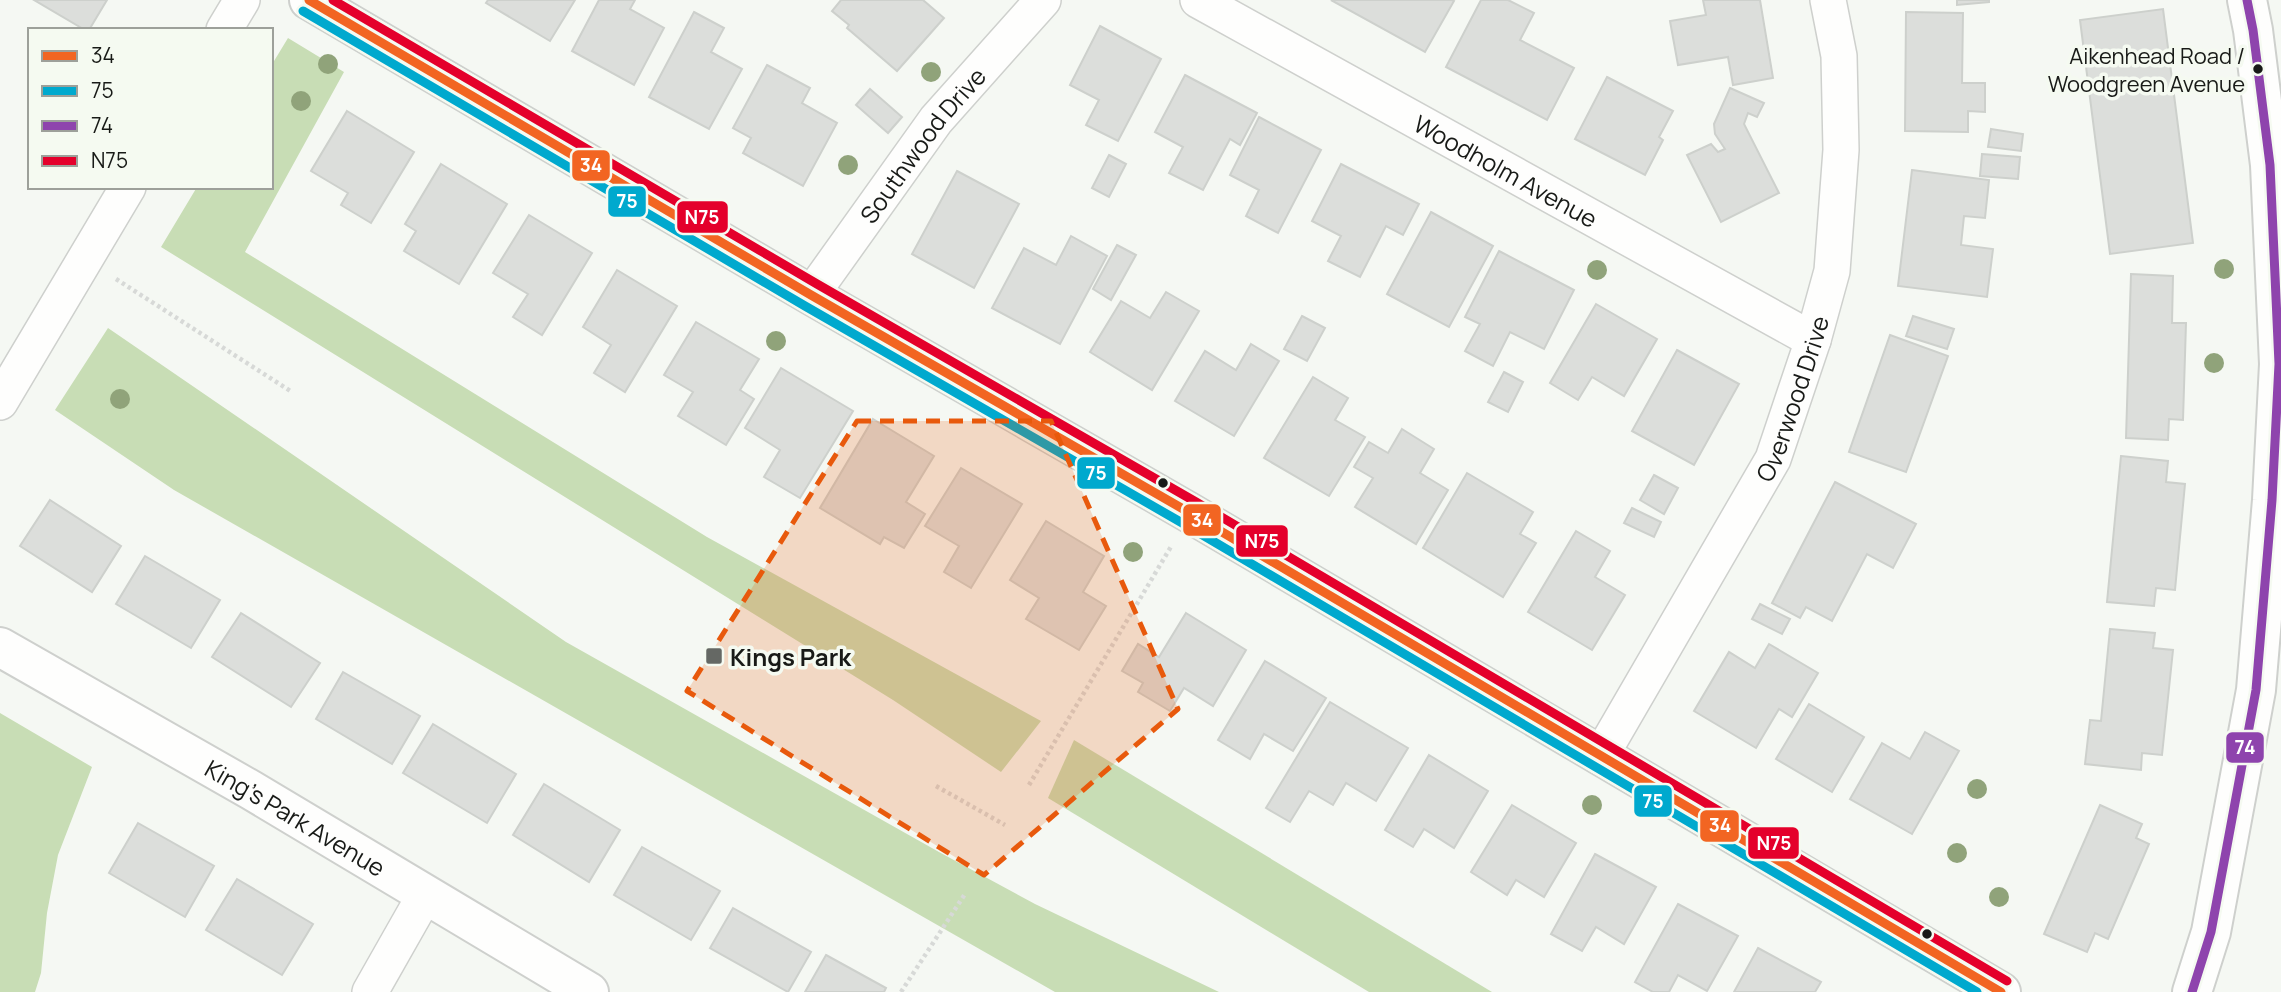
<svg xmlns="http://www.w3.org/2000/svg" width="2281" height="992" font-family="Manrope,sans-serif">
<rect width="100%" height="100%" fill="#f5f8f3"/>
<g fill="#c8ddb5">
<path d="M288,38L344,72L245,252L707,537L1041,721L1001,772L893,700L161,247L197,187H271V66Z"/>
<path d="M108,328L566,642L939,852L1035,904L1219,992H1055L174,490L55,410Z"/>
<path d="M0,713L92,767L58,855L47,913L41,973L35,992H0Z"/>
<path d="M1074,740L1492,992H1369L1048,798Z"/>
</g>
<g fill="#dcdedb" stroke="#cdd0cc" stroke-width="2">
<path d="M34,0H107L89,30H85Z"/>
<path d="M488,0H575L550,41L486,3Z"/>
<path d="M599,0H635L630,9L664,28L634,85L572,51Z"/>
<path d="M841,0H923L944,18L897,71L847,28L849,25L832,11Z"/>
<path d="M1331,0H1452L1454,1L1425,52Z"/>
<path d="M1481,0H1508L1534,13L1520,40L1574,68L1547,120L1446,67Z"/>
<path d="M1703,0H1760L1773,78L1733,85L1728,57L1678,65L1670,21L1706,15Z"/>
<path d="M1957,0H1989V2L1957,5Z"/>
<path d="M2163,9L2193,243L2110,254L2080,20Z"/>
<path d="M694,12L724,28L711,52L742,69L709,129L649,97Z"/>
<path d="M1906,12L1963,13L1962,83H1985V112L1968,111V132L1905,131Z"/>
<path d="M1100,26L1161,59L1118,141L1086,125L1099,100L1070,85Z"/>
<path d="M767,65L810,88L802,103L837,123L803,186L743,153L751,138L733,128Z"/>
<path d="M1185,75L1257,113L1240,145L1230,139L1203,190L1169,173L1183,147L1155,132Z"/>
<path d="M1607,77L1673,111L1659,137L1663,140L1645,175L1575,139Z"/>
<path d="M1730,88L1764,103L1757,117L1748,113L1744,124L1779,193L1721,222L1687,155L1711,144L1718,152L1725,149L1715,134L1714,124Z"/>
<path d="M870,89L902,117L888,133L856,105Z"/>
<path d="M347,111L414,152L371,223L341,205L348,193L311,171Z"/>
<path d="M1259,117L1321,150L1278,233L1246,216L1259,190L1230,175Z"/>
<path d="M1991,129L2023,134L2021,151L1988,147Z"/>
<path d="M1982,154L2020,157L2018,179L1980,176Z"/>
<path d="M1109,155L1126,164L1109,197L1092,188Z"/>
<path d="M441,164L507,204L459,284L404,251L416,231L405,224Z"/>
<path d="M1341,164L1419,204L1403,235L1386,226L1360,277L1328,261L1341,236L1312,221Z"/>
<path d="M1912,170L1989,180L1985,218L1964,216L1961,245L1993,249L1987,297L1898,286Z"/>
<path d="M957,171L1019,204L974,288L912,254Z"/>
<path d="M1431,212L1493,246L1449,327L1387,294Z"/>
<path d="M529,215L592,253L542,335L513,317L528,294L493,273Z"/>
<path d="M1071,236L1107,256L1060,344L992,308L1024,248L1056,265Z"/>
<path d="M1117,245L1136,255L1111,300L1093,289Z"/>
<path d="M1499,251L1574,290L1544,349L1510,332L1493,366L1465,351L1480,324L1465,317Z"/>
<path d="M617,270L677,306L625,392L594,373L611,345L583,327Z"/>
<path d="M2131,274L2173,276L2172,323H2186L2183,420L2169,419L2168,440L2126,438Z"/>
<path d="M1166,292L1199,311L1152,390L1090,352L1121,301L1150,318Z"/>
<path d="M1596,304L1657,339L1624,396L1592,377L1578,400L1550,383Z"/>
<path d="M1302,316L1325,328L1307,361L1284,349Z"/>
<path d="M1913,316L1954,329L1947,349L1906,336Z"/>
<path d="M696,322L759,359L740,390L754,399L726,445L678,416L693,392L664,375Z"/>
<path d="M1890,335L1948,356L1906,472L1849,452Z"/>
<path d="M1251,344L1279,361L1234,436L1175,401L1205,351L1236,370Z"/>
<path d="M1677,350L1739,384L1694,465L1632,431Z"/>
<path d="M781,368L853,411L800,498L764,477L780,450L745,428Z"/>
<path d="M1504,372L1523,382L1508,412L1488,402Z"/>
<path d="M1313,377L1348,398L1335,420L1365,437L1329,496L1264,458Z"/>
<path d="M873,419L934,456L906,502L925,514L904,548L884,537L880,544L820,508Z"/>
<path d="M1402,429L1434,449L1420,473L1448,490L1416,544L1355,507L1373,478L1354,467L1369,442L1388,453Z"/>
<path d="M2121,456L2168,461L2166,482L2185,484L2175,590L2156,588L2154,606L2107,602Z"/>
<path d="M961,468L1022,504L971,588L944,572L959,546L925,526Z"/>
<path d="M1467,473L1533,512L1520,534L1536,543L1503,597L1423,548Z"/>
<path d="M1654,475L1678,488L1664,514L1640,500Z"/>
<path d="M1835,482L1916,524L1893,568L1867,554L1832,621L1806,607L1800,618L1772,603Z"/>
<path d="M50,500L121,546L92,592L20,546Z"/>
<path d="M1632,508L1661,522L1654,537L1624,523Z"/>
<path d="M1046,521L1104,556L1083,592L1106,606L1079,650L1026,619L1039,598L1010,580Z"/>
<path d="M1576,531L1610,551L1595,577L1625,595L1592,650L1528,612Z"/>
<path d="M145,556L220,600L191,648L116,604Z"/>
<path d="M1760,604L1790,619L1782,634L1752,619Z"/>
<path d="M241,613L320,663L291,707L212,657Z"/>
<path d="M1186,613L1246,650L1213,706L1184,688L1170,711L1138,692L1143,683L1122,671L1138,644L1159,657Z"/>
<path d="M2110,629L2155,633L2153,648L2173,650L2162,755L2142,753L2141,770L2085,764L2090,720L2101,721Z"/>
<path d="M1769,644L1818,673L1792,717L1779,709L1756,748L1694,711L1729,652L1755,668Z"/>
<path d="M1265,661L1326,698L1293,751L1264,734L1250,759L1218,740Z"/>
<path d="M343,672L420,716L392,764L316,719Z"/>
<path d="M1330,702L1408,748L1376,801L1346,783L1333,805L1309,791L1290,822L1266,808Z"/>
<path d="M1809,704L1864,737L1832,792L1776,759Z"/>
<path d="M433,724L516,774L487,823L403,773Z"/>
<path d="M1925,732L1959,751L1912,834L1850,799L1882,743L1910,759Z"/>
<path d="M1429,755L1488,791L1454,848L1424,829L1413,847L1385,830Z"/>
<path d="M544,784L620,830L589,882L513,835Z"/>
<path d="M1512,805L1576,843L1544,897L1516,880L1507,895L1471,872Z"/>
<path d="M2100,805L2142,824L2136,838L2149,844L2108,939L2095,933L2087,952L2044,934Z"/>
<path d="M138,823L214,866L185,917L109,873Z"/>
<path d="M642,847L720,891L691,940L614,895Z"/>
<path d="M1595,854L1656,887L1624,944L1596,927L1582,951L1551,934Z"/>
<path d="M237,879L313,924L282,975L206,930Z"/>
<path d="M1678,904L1738,936L1707,991L1678,975L1669,992H1653L1635,982Z"/>
<path d="M733,908L811,952L788,992L710,948Z"/>
<path d="M1758,948L1821,982L1815,992H1734Z"/>
<path d="M826,955L886,988L884,992H805Z"/>
</g>
<g fill="none" stroke-linecap="round" stroke-linejoin="round">
<defs>
<g id="street">
<path id="s1" d="M1198,0L1813,340"/>
<path d="M224,30L242,0"/>
<path id="s2" d="M811,295L936,120L1043,0"/>
<path d="M0,402L128,187"/>
<path id="s3" d="M1600,757L1773,459L1813,340L1832,271L1841,150L1839,56L1828,0"/>
<path d="M370,992L425,895"/>
</g>
<g id="secondary">
<path d="M309,0L811,295L1190,513L2001,992"/>
<path id="s4" d="M0,647L251,790L589,992"/>
<path d="M2192,992L2211,932L2256,690L2272,500L2279,364L2270,165L2253,30L2247,0"/>
</g>
</defs>
<use href="#street" stroke="#ced0cd" stroke-width="38"/>
<use href="#secondary" stroke="#ced0cd" stroke-width="42"/>
<g stroke="#d7d9d7" stroke-width="4.5" stroke-dasharray="3.5 3.5" stroke-linecap="butt">
<path d="M116,279L292,392"/>
<path d="M1029,785L1172,545"/>
<path d="M936,786L1005,825"/>
<path d="M901,992L965,894"/>
</g>
<use href="#street" stroke="#fefefd" stroke-width="35"/>
<use href="#secondary" stroke="#fefefd" stroke-width="38"/>
<defs>
<path id="bus-1" d="M309,0L811,295L1190,513L2001,992"/>
<path id="bus-2" d="M303,11L805,306L1184,524L1977,992"/>
<path id="bus-3" d="M2192,992L2211,932L2256,690L2272,500L2279,364L2270,165L2253,30L2247,0"/>
<path id="bus-4" d="M333,0L817,284L1196,502L2007,981"/>
</defs>
<use href="#bus-1" stroke="#f5faf1" stroke-width="14"/>
<use href="#bus-2" stroke="#f5faf1" stroke-width="14"/>
<use href="#bus-3" stroke="#f5faf1" stroke-width="14"/>
<use href="#bus-4" stroke="#f5faf1" stroke-width="14"/>
<use href="#bus-1" stroke="#f26522" stroke-width="9"/>
<use href="#bus-2" stroke="#00a9ce" stroke-width="9"/>
<use href="#bus-3" stroke="#8e44ad" stroke-width="9"/>
<use href="#bus-4" stroke="#e4002b" stroke-width="9"/>
</g>
<g fill="#90a37a">
<circle cx="328" cy="64" r="10"/>
<circle cx="931" cy="72" r="10"/>
<circle cx="301" cy="101" r="10"/>
<circle cx="848" cy="165" r="10"/>
<circle cx="2224" cy="269" r="10"/>
<circle cx="1597" cy="270" r="10"/>
<circle cx="776" cy="341" r="10"/>
<circle cx="2214" cy="363" r="10"/>
<circle cx="120" cy="399" r="10"/>
<circle cx="1133" cy="552" r="10"/>
<circle cx="1977" cy="789" r="10"/>
<circle cx="1592" cy="805" r="10"/>
<circle cx="1957" cy="853" r="10"/>
<circle cx="1999" cy="897" r="10"/>
</g>
<path fill="#e8590c" fill-opacity="0.2" stroke="#e8590c" stroke-width="5" stroke-dasharray="14 9" stroke-linejoin="round" d="M857,421H1051L1178,709L984,875L687,691Z"/>
<g fill="#181a17" stroke="#f5faf1" stroke-width="2.5">
<circle cx="2258" cy="69" r="6"/>
<circle cx="1163" cy="483" r="6"/>
<circle cx="1927" cy="934" r="6"/>
</g>
<rect fill="#656864" stroke="#f5faf1" stroke-width="2.5" x="705" y="647" width="18" height="18" rx="3.5"/>
<g text-anchor="middle" dominant-baseline="central" stroke-width="7" stroke-linejoin="round" paint-order="stroke">
<g font-size="22" fill="#181a17" stroke="#f5faf1" text-anchor="end">
<text x="2245" y="56">Aikenhead Road /<tspan x="2245" dy="28">Woodgreen Avenue</tspan></text>
</g>
<g font-size="24" fill="#181a17" stroke="#f5faf1">
<text stroke="none"><textPath href="#s2" startOffset="187">Southwood Drive</textPath></text>
<text stroke="none"><textPath href="#s1" startOffset="352">Woodholm Avenue</textPath></text>
<text stroke="none"><textPath href="#s3" startOffset="408">Overwood Drive</textPath></text>
<text stroke="none"><textPath href="#s4" startOffset="341">King's Park Avenue</textPath></text>
</g>
<g font-size="24" font-weight="bold" fill="#181a17" stroke="#f5faf1" text-anchor="start">
<text x="730" y="656">Kings Park</text>
</g>
</g>
<g stroke="#f5faf1" stroke-width="2.5">
<rect x="571" y="149" width="40" height="33" rx="7" fill="#f26522"/>
<rect x="607" y="185" width="40" height="33" rx="7" fill="#00a9ce"/>
<rect x="676" y="200" width="53" height="34" rx="7" fill="#e4002b"/>
<rect x="1076" y="456" width="40" height="34" rx="7" fill="#00a9ce"/>
<rect x="1182" y="503" width="40" height="34" rx="7" fill="#f26522"/>
<rect x="1235" y="524" width="54" height="34" rx="7" fill="#e4002b"/>
<rect x="2225" y="731" width="40" height="33" rx="7" fill="#8e44ad"/>
<rect x="1633" y="784" width="40" height="34" rx="7" fill="#00a9ce"/>
<rect x="1699" y="809" width="41" height="34" rx="7" fill="#f26522"/>
<rect x="1747" y="826" width="53" height="34" rx="7" fill="#e4002b"/>
</g>
<g font-size="19" text-anchor="middle" font-weight="bold" fill="#fff">
<text x="591" y="172">34</text>
<text x="627" y="208">75</text>
<text x="702" y="224">N75</text>
<text x="1096" y="480">75</text>
<text x="1202" y="527">34</text>
<text x="1262" y="548">N75</text>
<text x="2245" y="754">74</text>
<text x="1653" y="808">75</text>
<text x="1720" y="832">34</text>
<text x="1774" y="850">N75</text>
</g>
<rect x="28" y="28" width="245" height="161" fill="#f5faf1" stroke="#9da09a" stroke-width="2"/>
<rect x="42" y="51" width="35" height="10" fill="#f26522" stroke="#9da09a" stroke-width="2"/>
<text x="91" y="63" font-size="21" fill="#181a17">34</text>
<rect x="42" y="86" width="35" height="10" fill="#00a9ce" stroke="#9da09a" stroke-width="2"/>
<text x="91" y="98" font-size="21" fill="#181a17">75</text>
<rect x="42" y="121" width="35" height="10" fill="#8e44ad" stroke="#9da09a" stroke-width="2"/>
<text x="91" y="133" font-size="21" fill="#181a17">74</text>
<rect x="42" y="156" width="35" height="10" fill="#e4002b" stroke="#9da09a" stroke-width="2"/>
<text x="91" y="168" font-size="21" fill="#181a17">N75</text>
</svg>
